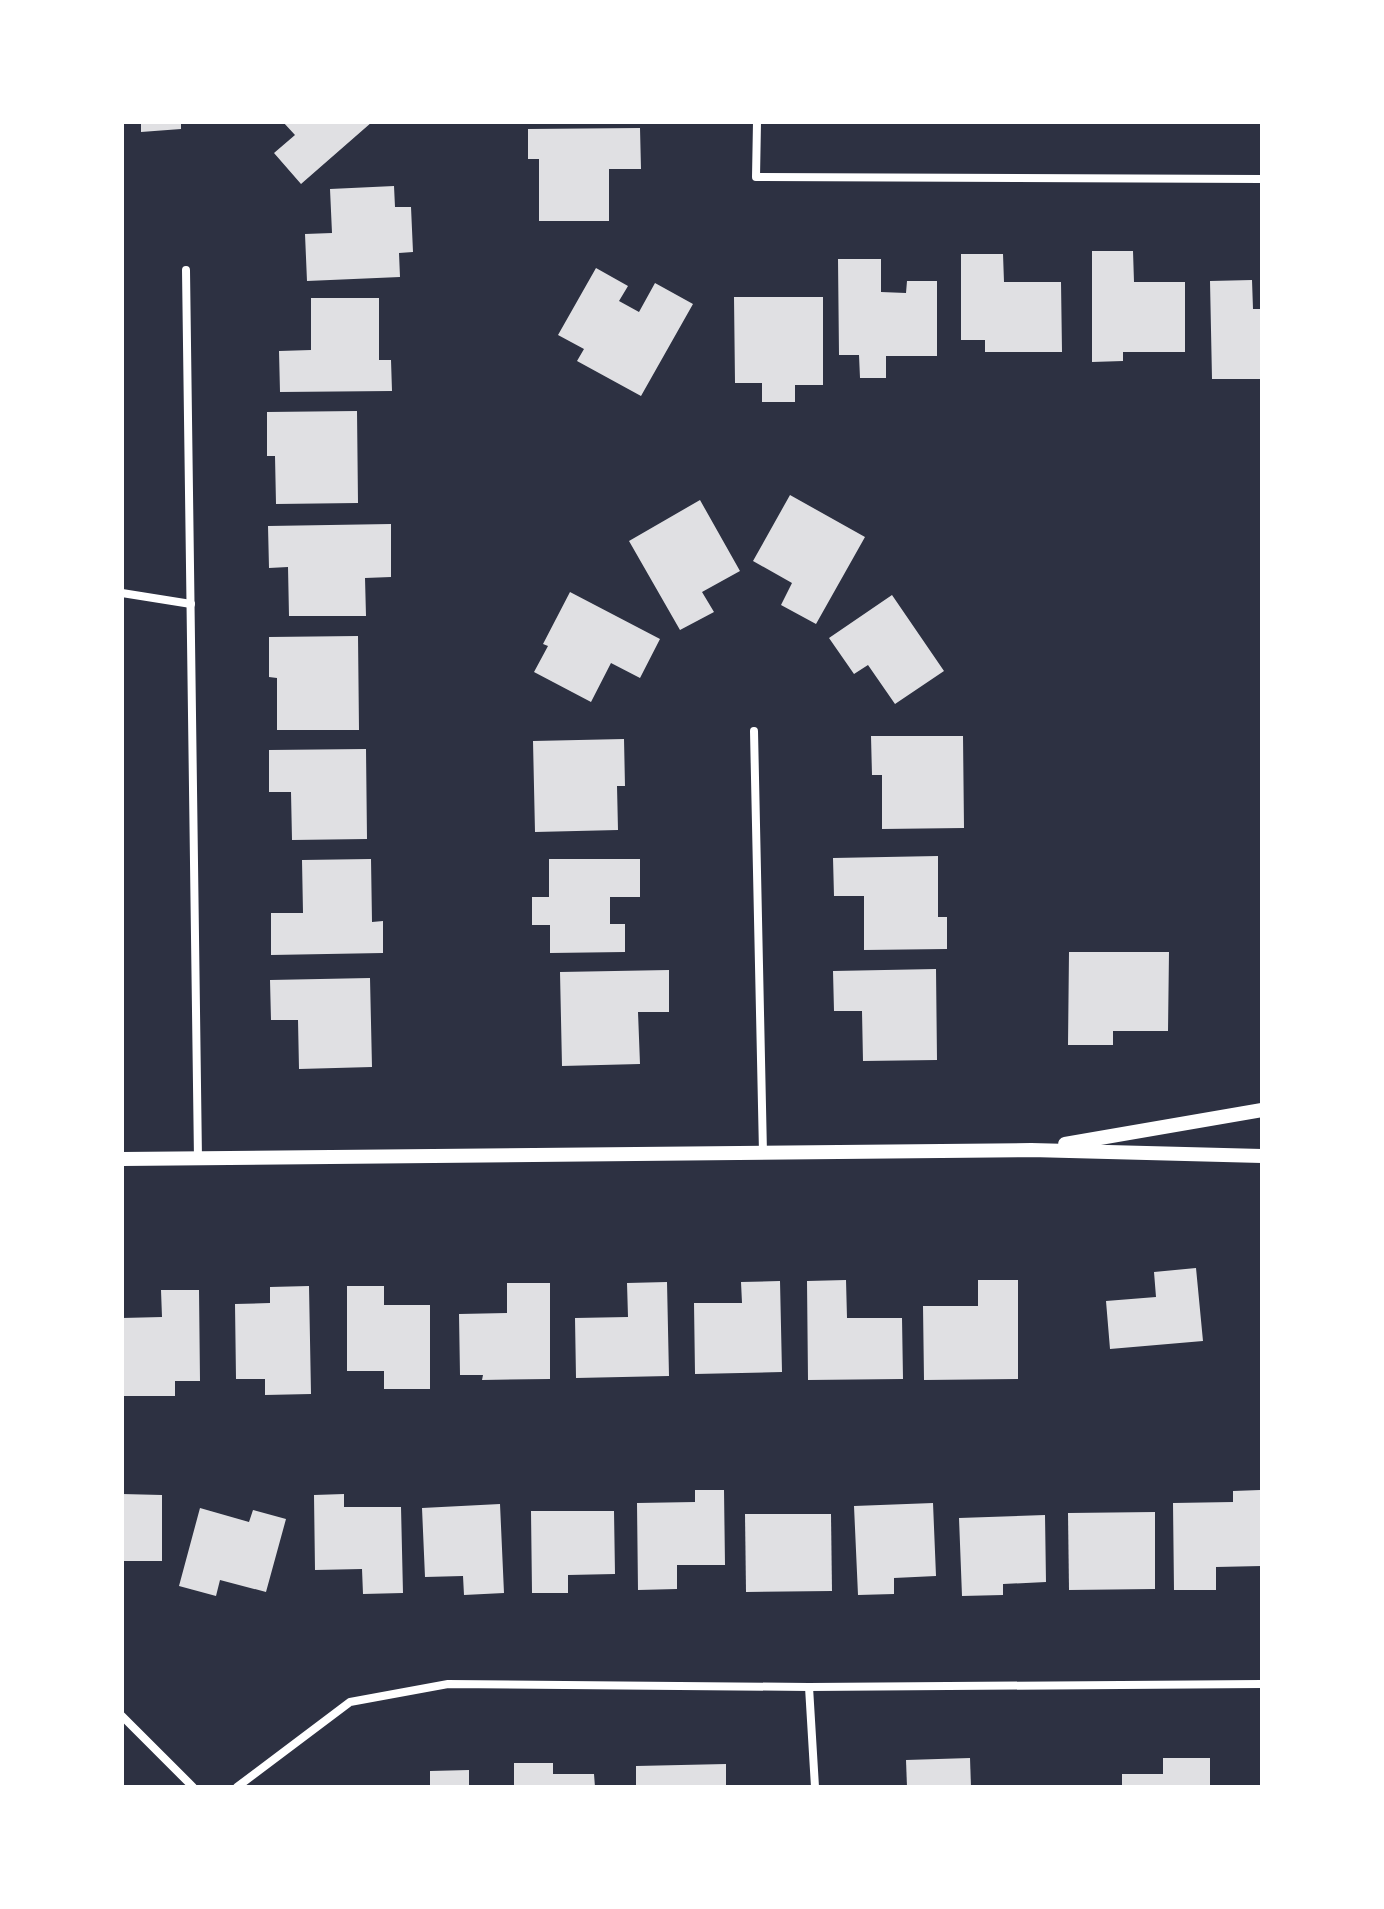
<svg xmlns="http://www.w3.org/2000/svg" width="1384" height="1909" font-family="'Noto Sans',sans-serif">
<rect width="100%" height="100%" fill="#2d3142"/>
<g fill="#e0e0e3">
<path d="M141,122H181V129L141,132Z"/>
<path d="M283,122H372L301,184L274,153L295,135Z"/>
<path d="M640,128L641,169H609V221H539V159H528V129Z"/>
<path d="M394,186L395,207H411L413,252L399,253L400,277L307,281L305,234L332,233L330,189Z"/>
<path d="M1092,251H1133L1134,282H1185V352H1123V361L1092,362Z"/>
<path d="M961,254H1003L1004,282H1061L1062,352H985V340H961Z"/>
<path d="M838,259H881V292L906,293L907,281H937V356H886V378H860L859,355H839Z"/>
<path d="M596,268L628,286L619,301L639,312L655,283L693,304L641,396L577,361L584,349L558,335Z"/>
<path d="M1252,280L1253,309H1262V379H1212L1210,281Z"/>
<path d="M734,297H823V385H795V402H762V383H735Z"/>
<path d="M311,298H379V360H391L392,391L280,392L279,351L311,350Z"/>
<path d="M357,411L358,503L276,504L275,456H267V412Z"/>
<path d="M790,495L865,537L816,624L781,605L792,583L753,561Z"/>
<path d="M700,500L740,571L702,592L714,612L680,630L629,541Z"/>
<path d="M391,524V577L365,578L366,616H289L288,567L269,568L268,526Z"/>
<path d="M570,592L660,639L640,678L611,663L591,702L534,672L548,646L543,644Z"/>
<path d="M892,595L944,671L895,704L868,665L854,674L829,638Z"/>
<path d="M358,636L359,730H277V678L269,677V637Z"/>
<path d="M871,736H963L964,828L882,829V775H872Z"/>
<path d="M624,739L625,786H617L618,830L535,832L533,741Z"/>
<path d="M366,749L367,839L292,840L291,792H269V750Z"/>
<path d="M938,856V917H947V949L864,950V896H834L833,858Z"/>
<path d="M371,859L372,922L383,921V953L271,955V913H303L302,860Z"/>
<path d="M549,859H640V897H610V924H625V952L550,953V925H532V897H549Z"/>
<path d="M1069,952H1169L1168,1031H1113V1045H1068Z"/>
<path d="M936,969L937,1060L863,1061L862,1011H834L833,971Z"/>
<path d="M669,970V1012H638L640,1064L562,1066L560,972Z"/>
<path d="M370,978L372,1067L299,1069L298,1020H271L270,980Z"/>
<path d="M1196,1268L1203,1341L1110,1349L1106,1301L1156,1297L1154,1272Z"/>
<path d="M846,1280L847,1318H902L903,1379L808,1380L807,1281Z"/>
<path d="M978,1280H1018V1379L924,1380L923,1306H978Z"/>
<path d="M780,1281L782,1372L695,1374L694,1303H742L741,1282Z"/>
<path d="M667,1282L669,1376L576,1378L575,1318L628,1317L627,1283Z"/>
<path d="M507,1283H550V1379L482,1380L483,1375H460L459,1314L507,1313Z"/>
<path d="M309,1286L311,1394L265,1395V1379H236L235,1304L270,1303V1287Z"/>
<path d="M347,1286H384V1305H430V1389H384V1371H347Z"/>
<path d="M161,1290H199L200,1381H175V1396H122V1318L162,1317Z"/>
<path d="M695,1490H724L725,1565H677V1589L638,1590L637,1503L695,1502Z"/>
<path d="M1260,1490L1262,1566L1216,1567V1590H1174L1173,1503L1233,1502V1491Z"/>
<path d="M122,1494L162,1495V1561H122Z"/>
<path d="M344,1494V1507H401L403,1593L363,1594L362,1569L315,1570L314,1495Z"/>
<path d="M933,1503L936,1576L894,1578V1594L858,1595L854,1506Z"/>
<path d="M500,1504L504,1593L464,1595L463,1576L425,1577L422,1508Z"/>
<path d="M200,1508L249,1522L253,1510L286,1519L266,1592L220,1580L216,1596L179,1586Z"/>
<path d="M531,1511H614L615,1574L568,1575V1593H532Z"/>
<path d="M1155,1512V1589L1069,1590L1068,1513Z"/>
<path d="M745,1514H831L832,1591L746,1592Z"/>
<path d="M1045,1515L1046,1582L1003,1584V1595L962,1596L959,1518Z"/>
<path d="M970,1758L971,1787H907L906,1760Z"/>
<path d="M1163,1758H1210V1787H1122V1774H1163Z"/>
<path d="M514,1763H553V1774H594L595,1787H514Z"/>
<path d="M726,1764V1787H636V1766Z"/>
<path d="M469,1770V1787H430V1771Z"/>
</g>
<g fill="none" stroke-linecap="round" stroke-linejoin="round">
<g stroke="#fff" stroke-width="8">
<path d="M757,122L756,177L1262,179"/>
<path d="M186,270L198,1159"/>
<path d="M122,593L191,604"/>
<path d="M754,731L763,1153"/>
<path d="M809,1687L815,1787"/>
<path d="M122,1716L193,1787"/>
<path d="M237,1787L350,1702L448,1684L809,1687L1262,1684"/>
</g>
<g stroke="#fff" stroke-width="14">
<path d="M1065,1144L1262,1110"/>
<path d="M122,1159L1031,1150L1262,1156"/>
</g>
</g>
<rect width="1384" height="1909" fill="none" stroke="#ffffff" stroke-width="248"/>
</svg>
